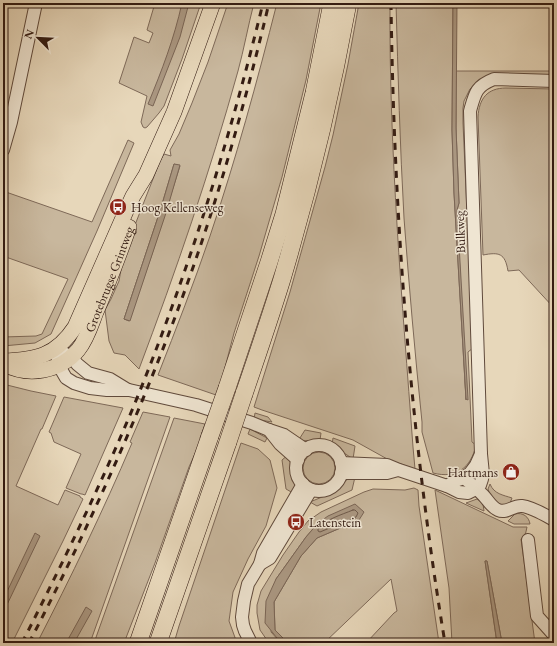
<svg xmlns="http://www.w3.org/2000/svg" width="557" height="646" font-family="'EB Garamond',serif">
<rect width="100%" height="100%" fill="#e7d7ba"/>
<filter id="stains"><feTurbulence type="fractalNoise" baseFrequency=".005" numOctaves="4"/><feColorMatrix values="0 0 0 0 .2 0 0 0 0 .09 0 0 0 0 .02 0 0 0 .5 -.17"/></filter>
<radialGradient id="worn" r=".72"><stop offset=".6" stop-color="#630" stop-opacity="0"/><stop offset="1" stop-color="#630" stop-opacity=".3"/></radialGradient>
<g fill="#c8b79d" stroke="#7e6958" fill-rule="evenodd">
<path d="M155,3H201L182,59L164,106L159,113L147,127L145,128L143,127L141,122L147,96L119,83L134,37L149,43L153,33L147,30Z"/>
<path d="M228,3H254C248,26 244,49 238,71C210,172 176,271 139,369L125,355L114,353L109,341L105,310L111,299L119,281L124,253L160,161L164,154L171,156L170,150L179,134L192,103L208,62ZM174,164L180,166L151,257L129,321L124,319L160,211Z"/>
<path d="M277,3H321L306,80L282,177L259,256L234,333L223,375L216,395L158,375C176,329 194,283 210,236C236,159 257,82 277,3Z"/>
<path d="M359,3H390C389,151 402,299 413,447L415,469L389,460L353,440L262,410L254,407L290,292L325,167L333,135L348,64Z"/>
<path d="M396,3H453L452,130L454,193L466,400L457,210L459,203L456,128V71H551L549,75L504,74L479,80L470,89L464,101L463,108V123L473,348L468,352L472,442L476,445C471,468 456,479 433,473L422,432V422C415,354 409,286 404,218C400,146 398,75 396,3Z"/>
<path d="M506,88L554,89V308L519,270L508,271C505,253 499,252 483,255L478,117C479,99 487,88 506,88Z"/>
<path d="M128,140L134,143L97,231L51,334L35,343L3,346V337L36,336L42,334L68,279L3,256V191L92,222Z"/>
<path d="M3,384L31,391L56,396L42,429H41L16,486L58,505L65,490L80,496V497L83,499L63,541L12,643H3Z"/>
<path d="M64,397L123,408L85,495L82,494H81L66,488L81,454L54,442L51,433L49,432Z"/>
<path d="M143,412L170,417L90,643H37C71,577 103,511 132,443L130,442Z"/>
<path d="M255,413L268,417L272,422L254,419Z"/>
<path d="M174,418L205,424L200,438H202L189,467L155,563L124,643H94Z"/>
<path d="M250,429L267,438L265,442L248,434Z"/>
<path d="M305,430L321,433L320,440L298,441Z"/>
<path d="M333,438L355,446L353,459L332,445Z"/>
<path d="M241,443L258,449L270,460L277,488L266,526L248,559L233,592L229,621L237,643H214L210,640L208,643H174L179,626Z"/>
<circle cx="319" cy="468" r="16"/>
<path d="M289,454L292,466L296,484L293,493L286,489L282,460Z"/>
<path d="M355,477L352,490L317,506L310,502L334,492L343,481Z"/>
<path d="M490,484C494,494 503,495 512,498L510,503L501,506L492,500L488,489Z"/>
<path d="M414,488L418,490L419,506L439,643H366L394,613L397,611L391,579L324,643H288L275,630L274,602L301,556L317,538L359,520L318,523L306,537L276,579L271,632L281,643H269L260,630L257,613V605L261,591L283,555L299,532L308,521L321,512L364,492L373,489L405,490Z"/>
<path d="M435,490L513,527H527L525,536L521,539L535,643H502L487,561H485L497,643H452L449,588Z"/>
<path d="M477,499L483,504L484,511L466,503Z"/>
<path d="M515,514C523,512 529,517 530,524H514L508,521Z"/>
</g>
<g fill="#aa9781" stroke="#7a6555">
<path d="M182,3H189L180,37L153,106L148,104C162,70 174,39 182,3Z"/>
<path d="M453,3H457L456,128L459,203L457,210L468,399V400L466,399L454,193L452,130Z"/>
<path d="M174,164L180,165L166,213L130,321L124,319L160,211Z"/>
<path d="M355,504L364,512L359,520L317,538L301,556L274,602L275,630L288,643H281L265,623L266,601L276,579L306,537L318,523L328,516Z"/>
<path d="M35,533L40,536L3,613V600Z"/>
<path d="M485,561H487L502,643H497Z"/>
<path d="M86,607L92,611L74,643H66Z"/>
</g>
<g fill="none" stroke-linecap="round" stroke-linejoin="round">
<path stroke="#6e594a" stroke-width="1" d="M353,510H355L358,513L356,517L320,532L318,531V529C326,519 341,515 353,510Z"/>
<defs>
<g id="minor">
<path d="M3,150L11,122L36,3"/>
<path d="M56,349L59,366L66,378L74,383L90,388L107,390H129L196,405L252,423L269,430L284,435L306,450"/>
<path d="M64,353L72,357L77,364L88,373L110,379L128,390"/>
<path d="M269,430L280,444L298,460"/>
<circle cx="319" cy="468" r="23"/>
<path d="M341,463L387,465L399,470L447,486L459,492L468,493L476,489L480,485L482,479L483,474L481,454L470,111C475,93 476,86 494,79L554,81"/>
<path d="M341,473H387L398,470"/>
<path d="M464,478C470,483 477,489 483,495C488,500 491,507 498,510C507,514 513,505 522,506C532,507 545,515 554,520"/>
<path d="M447,486L455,481L464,478L470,473L476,465L481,454"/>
<path d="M528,540L537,616L554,635"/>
<path d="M260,564L270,558L311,490"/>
<path d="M251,643L245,631L243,625L242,617L244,601L248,584L260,564L263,553L303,484"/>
</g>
<g id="major">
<path d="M3,361C36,360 56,356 75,327L126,211L133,196L146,175L174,112L213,3"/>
<path id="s1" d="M4,364C28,377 60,372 78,350C87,339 91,325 96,312C108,284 119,255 129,227"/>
</g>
<g id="highway">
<path d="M227,388L269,262L284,214L314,93L332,3"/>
<path d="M244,394C257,356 270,318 282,279C309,188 331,96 348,3"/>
<path d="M138,643L210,436"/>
<path d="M158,643L228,442"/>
</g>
</defs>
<use href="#minor" stroke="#604a3c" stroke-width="14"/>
<use href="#major" stroke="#331b12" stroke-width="16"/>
<use href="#highway" stroke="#331b12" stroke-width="18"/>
<use href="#minor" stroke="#efe5d2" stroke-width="12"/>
<use href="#major" stroke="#e7d7ba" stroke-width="15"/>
<use href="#highway" stroke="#e7d7ba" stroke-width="17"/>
<g stroke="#331b12" stroke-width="3" stroke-dasharray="7 7" stroke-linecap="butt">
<path d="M391,3C394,217 410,432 445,643"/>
<path d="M22,643C62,564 101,485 135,403C188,273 230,139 263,3"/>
<path d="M29,643C88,529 141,412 185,290C219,196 246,100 269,3"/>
</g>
<defs>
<g id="highway-bridge">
<path d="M210,436L227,388"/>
<path d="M228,442L244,394"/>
</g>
</defs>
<use href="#highway-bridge" stroke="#331b12" stroke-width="18" stroke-linecap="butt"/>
<use href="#highway-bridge" stroke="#e7d7ba" stroke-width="17"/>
</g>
<defs>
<symbol id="bus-disc" viewBox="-11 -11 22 22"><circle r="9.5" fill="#8f2418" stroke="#efe5d2"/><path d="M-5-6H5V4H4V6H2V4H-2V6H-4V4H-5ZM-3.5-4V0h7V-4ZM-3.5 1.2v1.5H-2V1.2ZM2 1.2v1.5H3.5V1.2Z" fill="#fff"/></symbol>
<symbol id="shop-disc" viewBox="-11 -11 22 22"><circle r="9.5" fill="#8f2418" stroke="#efe5d2"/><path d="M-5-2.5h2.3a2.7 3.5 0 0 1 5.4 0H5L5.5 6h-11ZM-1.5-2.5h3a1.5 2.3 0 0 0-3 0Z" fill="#fff"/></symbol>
</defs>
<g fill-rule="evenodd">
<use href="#bus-disc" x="108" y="197" width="20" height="20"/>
<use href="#shop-disc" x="501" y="462" width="20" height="20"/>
<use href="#bus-disc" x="286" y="512" width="20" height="20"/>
</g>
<g text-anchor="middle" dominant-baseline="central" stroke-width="3" stroke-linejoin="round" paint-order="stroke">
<g font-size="13" fill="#331b12" stroke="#efe5d2" text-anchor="start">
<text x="131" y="207">Hoog Kellenseweg</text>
<text x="498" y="472" text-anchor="end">Hartmans</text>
<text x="309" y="522">Latenstein</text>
</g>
<g font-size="13" fill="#331b12" stroke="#efe5d2">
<text transform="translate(460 232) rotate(-92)">Bulkweg</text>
<text stroke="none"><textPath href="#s1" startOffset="159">Grotebrugse Grintweg</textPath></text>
</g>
</g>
<rect width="557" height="646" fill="none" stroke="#e7d7ba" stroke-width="16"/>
<rect x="4" y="4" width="549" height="638" fill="none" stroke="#331b12" stroke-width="2"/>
<rect x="8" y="8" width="541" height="630" fill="none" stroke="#331b12"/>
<g transform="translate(38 38) rotate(294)" stroke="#efe5d2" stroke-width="3" paint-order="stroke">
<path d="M0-3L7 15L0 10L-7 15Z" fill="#331b12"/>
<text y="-6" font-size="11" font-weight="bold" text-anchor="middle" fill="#331b12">N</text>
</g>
<rect width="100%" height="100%" filter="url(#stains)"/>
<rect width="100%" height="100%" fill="url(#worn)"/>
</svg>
